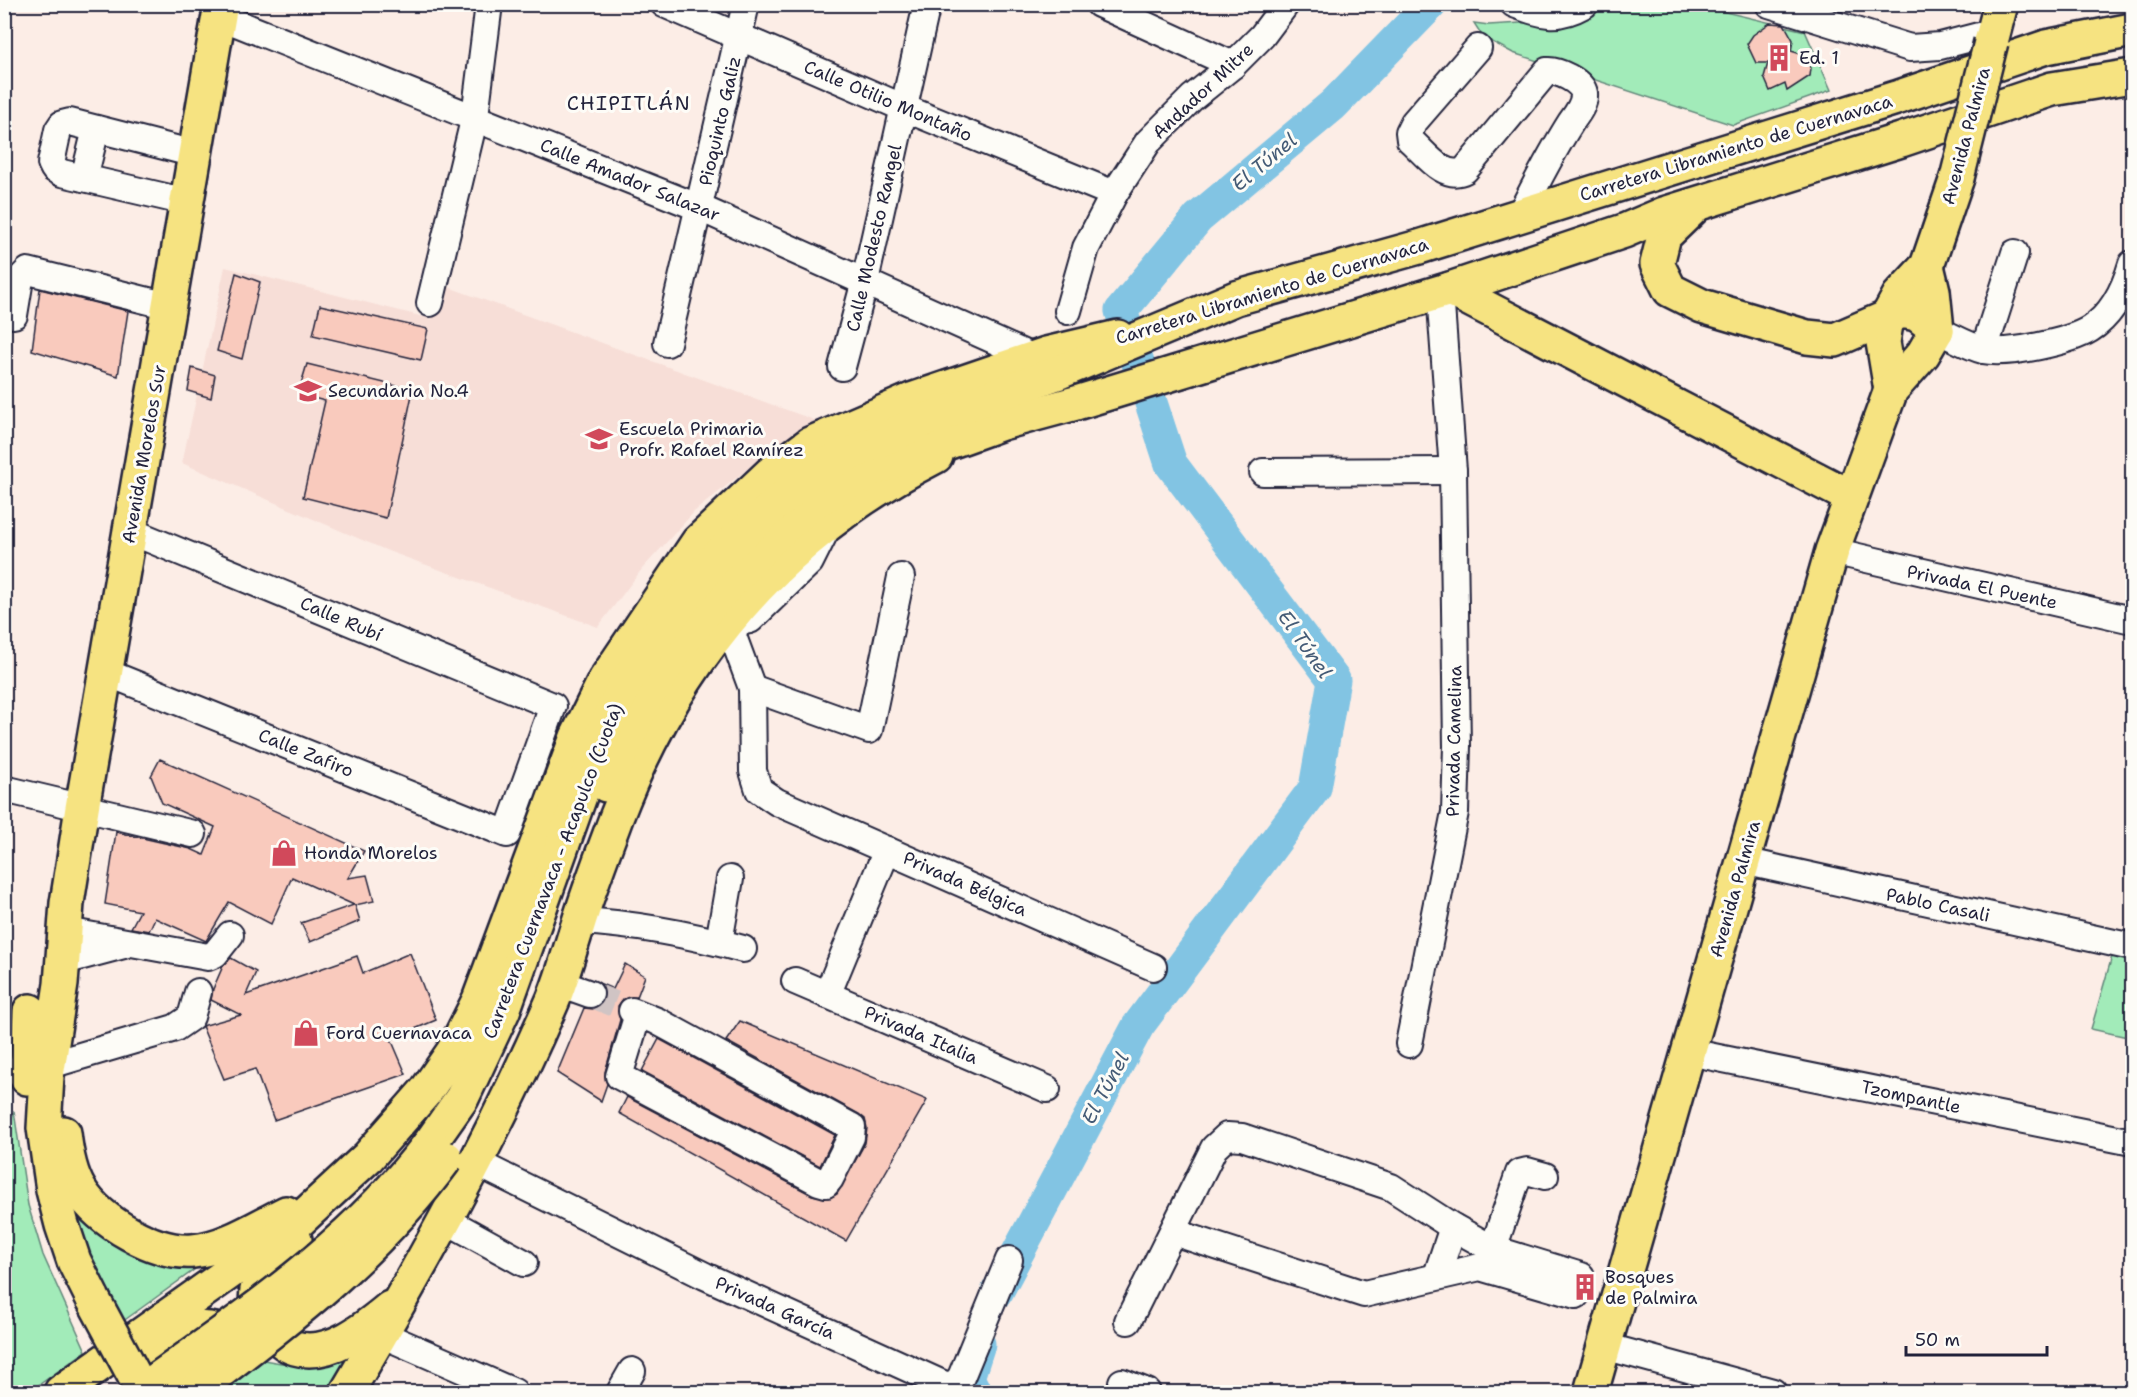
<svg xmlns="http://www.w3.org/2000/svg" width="2137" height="1397" font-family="'Shantell Sans',sans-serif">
<rect width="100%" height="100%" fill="#fcede6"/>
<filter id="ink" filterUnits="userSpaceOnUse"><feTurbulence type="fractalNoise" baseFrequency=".0167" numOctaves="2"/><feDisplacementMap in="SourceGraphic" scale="12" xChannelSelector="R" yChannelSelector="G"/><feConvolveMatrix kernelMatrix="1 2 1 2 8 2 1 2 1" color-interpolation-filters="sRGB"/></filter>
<g filter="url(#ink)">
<path fill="#f7ded7" d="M225,267L432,319L440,284L817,421L761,458L695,511L642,569L598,627L388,551L182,463Z"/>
<g fill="#a2ebb9" stroke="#62867a" stroke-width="1.5">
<path d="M1596,5H1696L1805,31L1831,90L1733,125L1513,53L1483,37L1474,23L1489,25L1566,20Z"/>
<path d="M2113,953L2132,958V1038L2091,1029Z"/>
<path d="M14,1111L28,1205L43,1255L86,1351L29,1392L5,1389L4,1139Z"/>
<path d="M63,1186L212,1257L122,1322L77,1236Z"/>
<path d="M182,1346L281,1363L316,1364L348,1356L328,1392H160Z"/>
</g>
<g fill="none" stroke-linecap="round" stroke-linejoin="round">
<g stroke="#82c4e3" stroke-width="33">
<path d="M997,1292L1138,1026L1315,788L1334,680L1171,464L1121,311L1198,218L1333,105L1431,4"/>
<path d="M975,1392L968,1378L979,1344"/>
</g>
</g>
<g fill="#f9cabd" stroke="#22223b" stroke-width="1.5">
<path d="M1770,23L1784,24L1793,40L1791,51L1801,54L1811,68L1810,76L1787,91L1785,84L1770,91L1764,77L1768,63H1756L1747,44L1753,35Z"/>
<path d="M236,273L260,282L242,359L217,351Z"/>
<path d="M40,289L128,311L118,376L32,350Z"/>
<path d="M320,305L428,329L421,360L313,335Z"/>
<path d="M307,364L413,390L386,518L303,497L325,401L298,394Z"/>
<path d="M192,368L215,375L211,398L188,391Z"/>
<path d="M160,759L364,851L348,878L367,875L374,901L355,905L360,921L310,942L301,923L354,905L292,877L271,924L229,902L206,941L155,918L149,931L131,928L140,911L105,904L116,832L191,849L204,855L215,827L162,803L151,776Z"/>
<path d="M410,953L436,1020L391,1039L406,1074L274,1120L255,1069L224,1079L202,1026L241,1015L211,1000L213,989L223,966L231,958L256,972L246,995L357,956L363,973Z"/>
<path d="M625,964L645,976L637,997L623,999L618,1006L620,1020L605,1072L607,1084L601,1101L557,1073L584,1008L593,1009L604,1000L605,991L599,983L613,989Z"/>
<path d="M740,1021L927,1100L846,1241L619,1113L627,1097L812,1195L830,1198L837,1194L865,1143L867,1128L865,1119L859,1114L726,1041Z"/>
<path d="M659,1039L835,1135L820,1166L642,1071Z"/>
</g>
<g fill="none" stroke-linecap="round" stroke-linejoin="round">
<path stroke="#d0c4c4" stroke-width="26" stroke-dasharray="26 13" stroke-linecap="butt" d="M590,994L632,1011"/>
<defs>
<g id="minor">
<path d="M664,4L904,108L1114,194"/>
<path d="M1099,4L1233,65"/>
<path d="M1514,4C1544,15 1556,20 1585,4"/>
<path d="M1769,4L1910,48L1940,46L1994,32"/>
<path d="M219,16L700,208L1034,358"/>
<path d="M1478,48L1414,122L1409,132L1410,140C1426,154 1444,181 1465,170L1547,71C1557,70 1582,81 1584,93C1585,104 1577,114 1571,122C1552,152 1536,183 1520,215"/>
<path d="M84,178L96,129"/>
<path d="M187,202L62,173L54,169L51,163L58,130L62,124L70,122L195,154"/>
<path d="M430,303L475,116L489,4"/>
<path d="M1068,311L1086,248L1114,194L1148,142L1192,98L1233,65L1262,36L1286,4"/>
<path d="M14,315L20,279L28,271L169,306"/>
<path d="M1937,330C1951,336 1968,346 1983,350C2008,355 2069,342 2090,329C2112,315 2125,288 2132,264"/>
<path d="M667,343L746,4"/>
<path d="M1984,350L2015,253"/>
<path d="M842,367L865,281L927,4"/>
<path d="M1263,472L1453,471"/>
<path d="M1832,551L2132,620"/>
<path d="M730,617L739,622L750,620L810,562L826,530"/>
<path d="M727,620L752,688L753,771L759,790L777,802L1153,967"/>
<path d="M105,672L507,834L553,706L130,531"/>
<path d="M752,688L869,730L901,577"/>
<path d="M4,789L193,834"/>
<path d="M1743,861L2132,947"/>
<path d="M579,921C636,924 688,934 743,949"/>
<path d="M66,931L208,957L215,954L230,935"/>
<path d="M719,942L730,879"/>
<path d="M64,961L124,945"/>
<path d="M795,981L1047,1089"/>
<path d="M559,983L590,994"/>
<path d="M827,995L887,850"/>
<path d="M632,1011L657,1021L852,1127L851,1137L830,1179L826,1184L819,1182L619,1076L638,1014"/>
<path d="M1409,1044L1455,812L1457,746L1453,471L1440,292"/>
<path d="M1689,1052L2132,1142"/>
<path d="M60,1062L175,1028L191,1017L198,992"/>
<path d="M4,1069L7,1070"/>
<path d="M477,1163L705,1276L945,1385L955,1384L961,1377L1009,1260"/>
<path d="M446,1220L524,1263"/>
<path d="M1173,1232L1364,1294L1480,1267L1576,1295"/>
<path d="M1493,1249L1519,1173L1527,1171L1545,1176"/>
<path d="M1437,1275L1453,1227"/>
<path d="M1128,1321L1214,1148L1227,1136L1242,1137L1391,1187L1453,1227L1493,1249L1581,1276"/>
<path d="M381,1334L514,1392"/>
<path d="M1604,1346L1773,1392"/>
<path d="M1122,1382L1147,1392"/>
<path d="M620,1392L632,1371"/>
</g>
<g id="major">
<path d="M1991,42L2001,4"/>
<path d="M1891,390L1883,342L1887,318L1899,296L1927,266L1957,178"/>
<path d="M27,1078L30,1011"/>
<path d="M64,1133C66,1151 70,1174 80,1190C100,1222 155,1254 193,1251C226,1248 257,1227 286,1213"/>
<path d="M295,1240C284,1253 263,1270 258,1286C254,1298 258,1317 266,1326C274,1334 284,1345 295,1348C329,1358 366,1328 390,1308"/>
<path d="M93,1299L74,1261L62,1225L53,1190L44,1128L47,1076L61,984L67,903L82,808L221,4"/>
<path d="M146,1355C167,1341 188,1323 215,1330C224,1332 232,1338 241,1340"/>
<path d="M61,1392L289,1230L368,1157L426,1091L453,1052L479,1000L577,737L605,680L698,542L770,474L810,444L914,399L1046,354L1118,337"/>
<path d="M347,1392C422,1265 494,1136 553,1000C563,976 570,949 578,925C589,889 603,853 616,818C678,656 781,535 936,456"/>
<path d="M1591,1392L1832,551L1891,390L1923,354L1937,330L1933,291L1927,266"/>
</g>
<g id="highway">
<path d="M1693,208L1664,236L1657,264L1670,290L1702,306L1807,337L1835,340L1902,311L1917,314L1937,330"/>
<path d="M1450,289L1851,497"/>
<path d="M606,785L644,702L677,649L715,599L775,535L814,502L868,471L1002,423L1076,403L1450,289L1624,231L1664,214L1901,140L2052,89L2132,76"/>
<path d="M431,1142L462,1098L503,1011L599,743L625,684L655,637L717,556L786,495L830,463L925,420L1057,373L1236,298L1419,247L1896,98L2046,47L2132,30"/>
</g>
</defs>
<use href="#minor" stroke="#22223b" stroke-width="30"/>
<use href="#major" stroke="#22223b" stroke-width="38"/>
<use href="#highway" stroke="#22223b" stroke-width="38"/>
<use href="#minor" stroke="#fdfcf7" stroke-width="26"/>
<use href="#major" stroke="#f6e381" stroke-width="33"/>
<use href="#highway" stroke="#f6e381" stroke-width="33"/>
<defs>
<g id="major-bridge">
<path d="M1957,178L1991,42"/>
<path d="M93,1299L143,1392"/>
</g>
<g id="highway-bridge">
<path d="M140,1392C244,1317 353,1246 431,1142"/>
<path d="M193,1392C287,1320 376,1254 446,1158"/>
</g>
</defs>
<use href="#major-bridge" stroke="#22223b" stroke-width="38" stroke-linecap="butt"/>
<use href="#highway-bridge" stroke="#22223b" stroke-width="38" stroke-linecap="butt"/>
<use href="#major-bridge" stroke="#f6e381" stroke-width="33"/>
<use href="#highway-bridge" stroke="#f6e381" stroke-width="33"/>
</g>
</g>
<defs>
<symbol id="building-bare" viewBox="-9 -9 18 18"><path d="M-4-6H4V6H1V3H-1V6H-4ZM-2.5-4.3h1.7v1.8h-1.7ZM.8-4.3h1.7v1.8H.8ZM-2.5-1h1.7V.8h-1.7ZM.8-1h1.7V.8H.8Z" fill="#d1495b" stroke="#fdfcf7" stroke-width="2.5" paint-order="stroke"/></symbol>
<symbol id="school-bare" viewBox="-9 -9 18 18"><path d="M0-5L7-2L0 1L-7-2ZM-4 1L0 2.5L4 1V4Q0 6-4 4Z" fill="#d1495b" stroke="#fdfcf7" stroke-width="2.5" paint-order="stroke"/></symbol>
<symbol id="shop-bare" viewBox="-9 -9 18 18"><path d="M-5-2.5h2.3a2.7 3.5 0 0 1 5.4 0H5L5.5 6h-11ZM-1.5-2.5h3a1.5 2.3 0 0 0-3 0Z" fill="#d1495b" stroke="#fdfcf7" stroke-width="2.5" paint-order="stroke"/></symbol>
</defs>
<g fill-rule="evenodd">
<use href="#building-bare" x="1760" y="39" width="38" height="38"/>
<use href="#school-bare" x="289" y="372" width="38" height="38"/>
<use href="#school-bare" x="580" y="420" width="38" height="38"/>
<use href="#shop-bare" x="265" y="834" width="38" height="38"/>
<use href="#shop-bare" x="287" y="1014" width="38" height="38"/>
<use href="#building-bare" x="1566" y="1268" width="38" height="38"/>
</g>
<g text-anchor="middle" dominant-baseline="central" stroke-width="6" stroke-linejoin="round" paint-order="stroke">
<g font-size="18" fill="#22223b" stroke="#fdfcf7" text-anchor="start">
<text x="1799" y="58">Ed. 1</text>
<text x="328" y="391">Secundaria No.4</text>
<text x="619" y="429">Escuela Primaria<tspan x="619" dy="21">Profr. Rafael Ramírez</tspan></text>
<text x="304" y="853">Honda Morelos</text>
<text x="326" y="1033">Ford Cuernavaca</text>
<text x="1605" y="1277">Bosques<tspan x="1605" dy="21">de Palmira</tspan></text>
</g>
<g font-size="18" fill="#22223b" stroke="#fdfcf7">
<text transform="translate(1203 91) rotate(-43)">Andador Mitre</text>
<text transform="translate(888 101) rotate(23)">Calle Otilio Montaño</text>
<text transform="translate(720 121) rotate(-77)">Pioquinto Galiz</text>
<text transform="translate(1966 136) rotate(-75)">Avenida Palmira</text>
<text transform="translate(1736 148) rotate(-17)">Carretera Libramiento de Cuernavaca</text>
<text transform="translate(630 180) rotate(22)">Calle Amador Salazar</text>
<text transform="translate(874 238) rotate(-77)">Calle Modesto Rangel</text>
<text transform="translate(1272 291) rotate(-17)">Carretera Libramiento de Cuernavaca</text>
<text transform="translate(144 454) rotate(-80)">Avenida Morelos Sur</text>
<text transform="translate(1982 587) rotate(12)">Privada El Puente</text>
<text transform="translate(341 619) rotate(23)">Calle Rubí</text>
<text transform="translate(1454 741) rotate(-89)">Privada Camelina</text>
<text transform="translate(306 753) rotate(22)">Calle Zafiro</text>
<text transform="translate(553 871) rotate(-69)">Carretera Cuernavaca - Acapulco (Cuota)</text>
<text transform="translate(965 884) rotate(24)">Privada Bélgica</text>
<text transform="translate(1735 889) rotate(-74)">Avenida Palmira</text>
<text transform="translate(1938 905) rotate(12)">Pablo Casali</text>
<text transform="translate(921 1035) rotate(23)">Privada Italia</text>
<text transform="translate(1911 1097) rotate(12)">Tzompantle</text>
<text transform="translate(775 1308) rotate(24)">Privada García</text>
</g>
<g font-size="20" letter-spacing="1.5" fill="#22223b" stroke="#fdfcf7">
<text x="629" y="103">CHIPITLÁN</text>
</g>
<g font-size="20" font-style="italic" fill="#445b76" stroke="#fdfcf7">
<text transform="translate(1264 162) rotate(-40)">El Túnel</text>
<text transform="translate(1305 644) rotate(55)">El Túnel</text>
<text transform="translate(1105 1088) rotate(-62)">El Túnel</text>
</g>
</g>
<rect width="2137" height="1397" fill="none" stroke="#fdfcf7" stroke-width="24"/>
<rect x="12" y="12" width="2113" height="1373" fill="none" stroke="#22223b" stroke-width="2" filter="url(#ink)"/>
<path d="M1906 1346v9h141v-9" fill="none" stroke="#22223b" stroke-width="3"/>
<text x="1915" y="1346" font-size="18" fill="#22223b" stroke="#fdfcf7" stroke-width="4.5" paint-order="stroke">50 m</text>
</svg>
